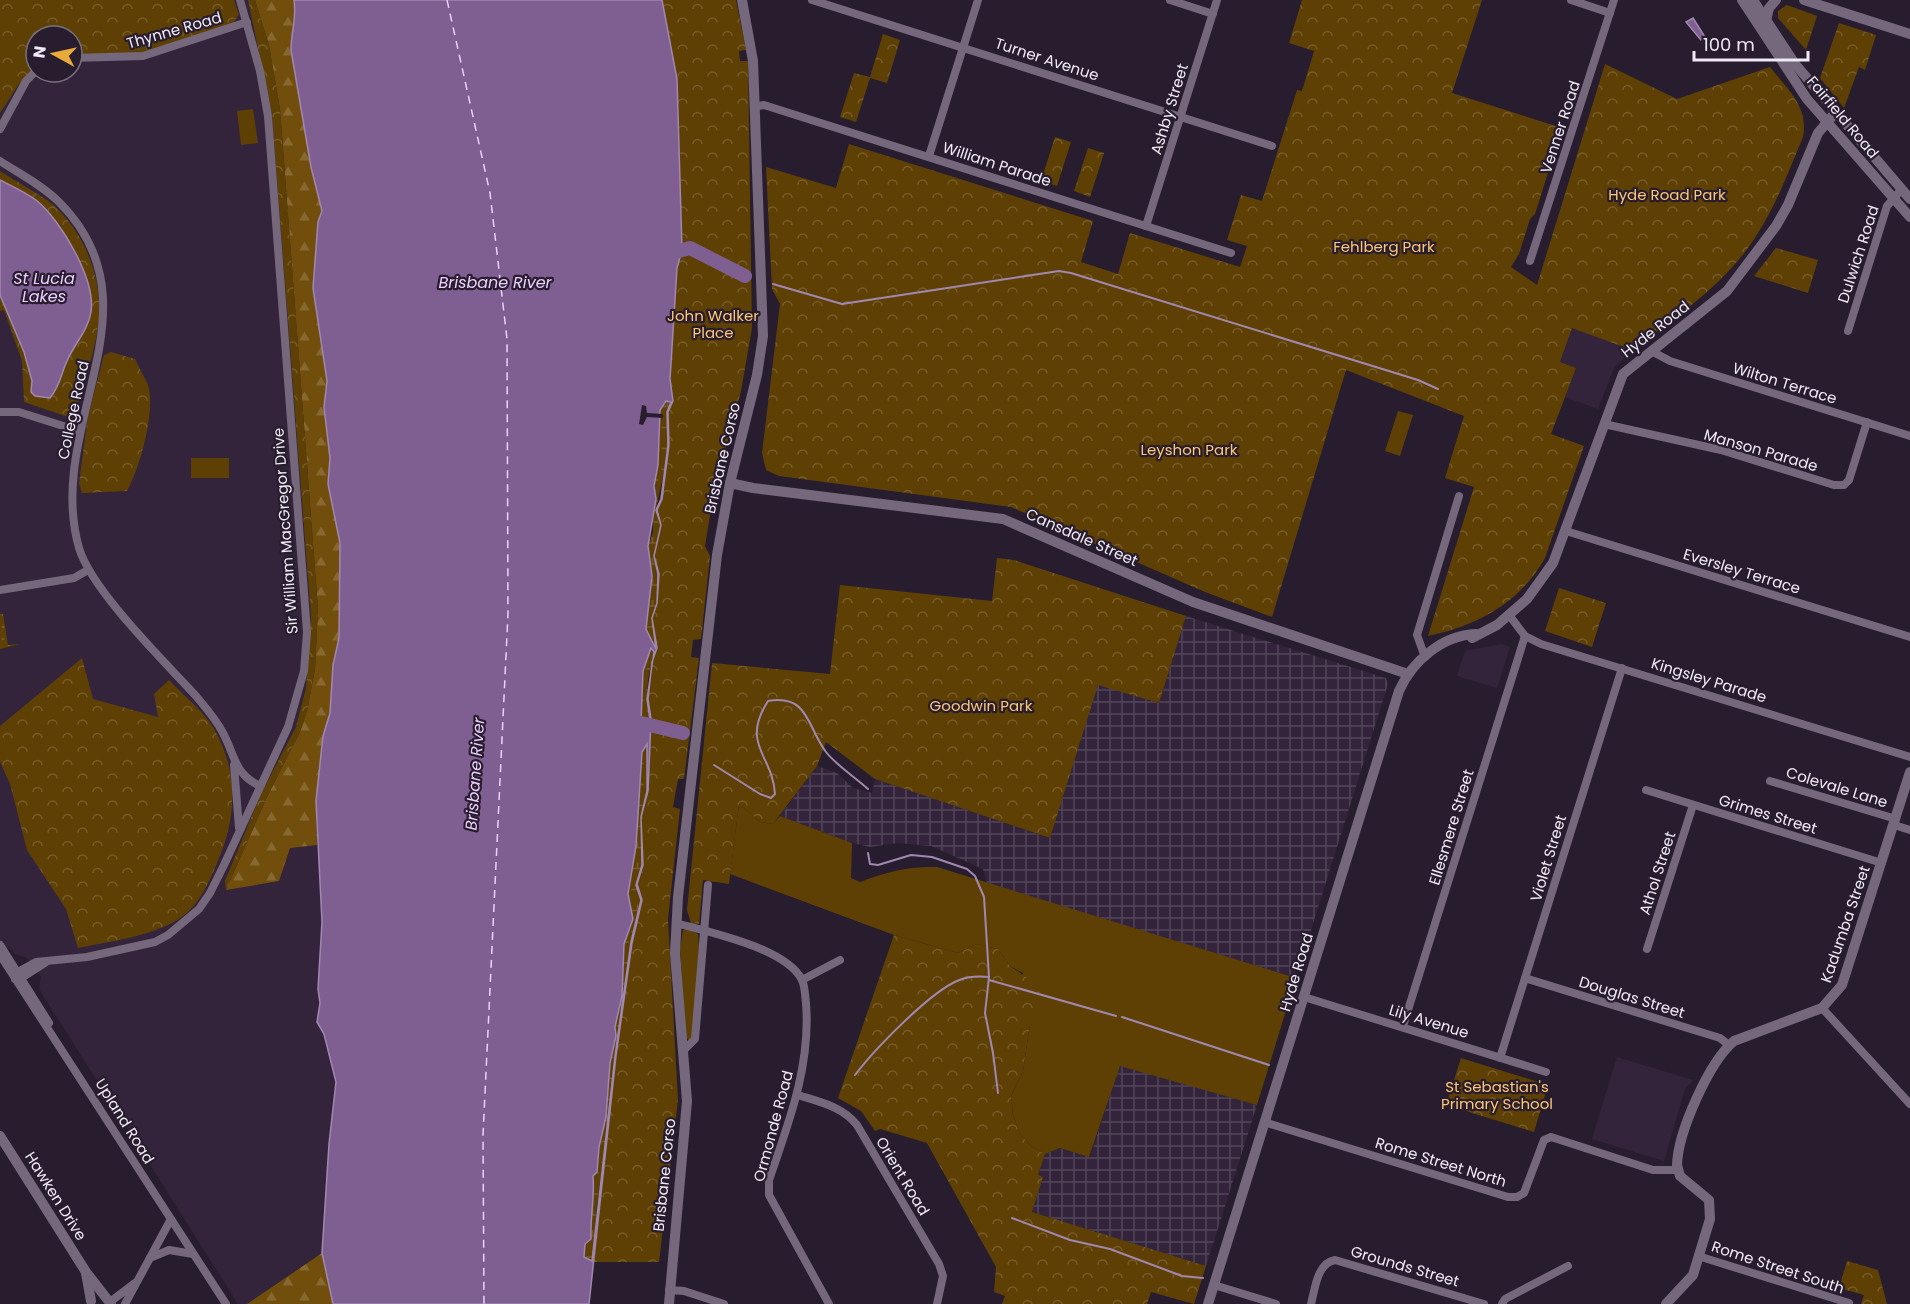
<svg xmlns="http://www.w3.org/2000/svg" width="1910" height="1304" font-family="Poppins,sans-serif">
<defs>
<pattern id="industrial-grid" width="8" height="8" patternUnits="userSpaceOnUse" patternTransform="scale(1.5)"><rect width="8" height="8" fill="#33243b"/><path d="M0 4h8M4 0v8" fill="none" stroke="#514458"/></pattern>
<pattern id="forest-firs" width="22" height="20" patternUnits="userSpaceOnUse" patternTransform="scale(1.5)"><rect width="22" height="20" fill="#714e0c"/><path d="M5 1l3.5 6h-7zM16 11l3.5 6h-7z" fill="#866830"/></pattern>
<pattern id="wetland-marsh" width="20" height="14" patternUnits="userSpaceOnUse" patternTransform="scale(1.5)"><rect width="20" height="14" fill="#5e4004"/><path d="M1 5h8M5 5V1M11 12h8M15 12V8" fill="none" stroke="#765c29"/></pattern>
<pattern id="park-crowns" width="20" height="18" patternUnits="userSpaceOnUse" patternTransform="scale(1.5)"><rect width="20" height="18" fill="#5e4004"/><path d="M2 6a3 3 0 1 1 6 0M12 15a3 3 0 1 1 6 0" fill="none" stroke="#765c29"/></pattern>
<pattern id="garden-dots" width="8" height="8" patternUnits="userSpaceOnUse" patternTransform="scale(1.5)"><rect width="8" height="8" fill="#5e4004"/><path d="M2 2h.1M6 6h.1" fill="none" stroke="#765c29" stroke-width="1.8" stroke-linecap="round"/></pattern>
</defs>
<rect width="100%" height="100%" fill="#281d2e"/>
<g fill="#33243b" fill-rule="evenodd">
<path d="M0,0H294L323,736L316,801L322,922L318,989L320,1003L317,1022L324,1034L336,1082L329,1144L322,1253L247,1304H238L39,989L41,977L27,958L14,954L10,948L0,952ZM36,36H72V72H36Z"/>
<path d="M1572,327L1632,350L1614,368L1598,409L1565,397L1576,368L1560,362Z"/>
<path d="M1502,644L1510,647L1497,688L1457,676L1465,651Z"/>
<path d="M1617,1057L1693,1080L1685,1089L1664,1161L1592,1139Z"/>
</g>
<g fill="url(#industrial-grid)">
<path d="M1186,616L1386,678L1388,684L1296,978L987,883L983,869L931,846L897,843L870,847L852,843L780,816L817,766L837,773L853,788L872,793L875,779L1050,838L1098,684L1159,703Z"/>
<path d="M1120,1065L1257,1105L1206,1266L1032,1212L1043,1178L1038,1176L1045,1154L1060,1148L1090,1157Z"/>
</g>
<g fill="#5e4004">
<path d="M253,109L258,143L241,145L237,111Z"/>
<path d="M1398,411L1413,415L1400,456L1385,451Z"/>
<rect x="191" y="458" width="38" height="20"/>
<path d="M739,804L760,822L773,824L780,816L852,843L851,878L860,882C886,872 909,866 937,867L1296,978L1257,1105L1120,1066L1089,1157L1060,1148L1045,1154L1031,1146L1020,1134L1013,1115L1011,1096L1023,1071L1030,1024L1023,973L1010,966L998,949L977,944L958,953L894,935L730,874Z"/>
<path d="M689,929L698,934L699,946L693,1036L689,1041L686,1037L680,949L683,930Z"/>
</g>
<g fill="url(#forest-firs)">
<path d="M255,0H294C297,18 291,32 291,50L311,167L322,211L318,222L313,288L327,381L324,407L330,458L328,484L340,543L339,638L333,665L330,713L323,736L316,801L317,845L290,848L279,881L226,890L266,799L300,732L307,711L315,669L318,609L280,109L269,45Z"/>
<path d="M322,1253L333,1304H247Z"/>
</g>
<g fill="url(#wetland-marsh)">
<path d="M666,401L671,402C666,416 669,430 668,445C666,467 660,489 656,510L661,525L654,556L658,574L657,603L653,612L656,649L646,630L652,576L648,546L653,532L654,486L658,465L660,410Z"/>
<path d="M651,648L654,652C648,673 644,699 650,720L641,722L643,671Z"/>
<path d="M647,744V791L641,817L642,865L636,885L641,900L626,979L597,1206L593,1261L584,1257L585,1244L589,1241L593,1176L597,1172L599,1147L606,1117L610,1062L616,1036L615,1027L622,996L624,944L632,924L628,894L636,846L642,752Z"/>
</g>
<g fill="url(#park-crowns)">
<path d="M0,0H234L239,15L232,24L141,53L72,55V36H36V66L19,84L0,113Z"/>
<path d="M248,0H255L269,45L280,109L318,609L315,669L307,711L300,732L266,799L226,890L225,881L261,794L296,727L306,688L311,616L272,115Z"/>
<path d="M662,0H736L746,50L739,51L740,61H748L752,328L741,391L713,497L705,546L710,556L701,639L693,640L691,657L699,658L684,779H678L673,807L680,809L668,919L678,1100L659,1262H593L616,1056L632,943L642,900L637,884L643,865L641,817L648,791L651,719L648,699L652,662L657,648L652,618L657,603L659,574L654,556L661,525L657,510L662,499L669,445L668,412L673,401L670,379L677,268L682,249L677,79Z"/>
<path d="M1302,0H1482L1452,93L1562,128L1535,214L1530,219L1519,254L1511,267L1537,285L1605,64L1677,99L1770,67C1788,90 1809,107 1803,137C1789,170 1776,206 1756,236C1726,284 1676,317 1632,350L1572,328L1560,362L1576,368L1551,434L1584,446L1545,558C1520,603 1477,626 1428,636L1474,487L1445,478L1464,416L1346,370L1272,617L1205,592L1011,507L779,476L766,470L762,453L780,304L772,289L766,167L836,188L849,144L1093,221L1081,262L1118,274L1130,233L1240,267L1247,246L1227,240L1241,195L1262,201L1297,90L1302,91L1314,51L1289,43Z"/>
<path d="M1787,5L1817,16L1806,50L1778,18V11Z"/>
<path d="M1839,23L1876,35L1865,70L1859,67L1844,108L1820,78Z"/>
<path d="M883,34L900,40L887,83L870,78L856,122L840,117L854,73L870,77Z"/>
<path d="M1055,137L1071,142L1057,186L1041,181Z"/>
<path d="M1088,148L1104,153L1090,197L1074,191Z"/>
<path d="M0,171C15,181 32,190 47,200C82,227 102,274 99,318C96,351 83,384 74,416L71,418L24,402L22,361L4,310L0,311Z"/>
<path d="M1776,248L1818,260L1808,293L1754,276Z"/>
<path d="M111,352L135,359C139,368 144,376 148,385C156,410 140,468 127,491L82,493L79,483L88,416L104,355Z"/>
<path d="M997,558L1014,560L1186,616L1159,703L1098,685L1050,838L875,779L826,742L817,766L773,824L760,822L739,804L729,884L703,880L699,924L691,923L687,910L712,663L830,674L840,585L992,601Z"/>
<path d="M1559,588L1606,603L1592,647L1545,631Z"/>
<path d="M82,658L93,699L158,717L154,694L169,680C183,695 202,710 213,727C239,771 237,818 217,863C209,883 198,907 179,919C149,937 112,941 78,948L66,909L27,850L10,784L0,762V726Z"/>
<path d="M894,935L958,953L977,944L998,949L1010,966L1035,983L1040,994L1030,1024L1023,1071L1011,1096L1013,1115L1020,1134L1031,1146L1045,1154L1038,1175L1043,1177L1032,1212L1206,1266L1194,1304L1151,1292L1147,1304H1002L1005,1296L994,1292L996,1267L927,1143L880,1129L875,1131L861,1111L838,1098Z"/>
<path d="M1461,1058L1548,1085L1534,1132L1446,1105Z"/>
<path d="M1847,1261L1878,1270L1887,1304H1861L1864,1295L1839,1288Z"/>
</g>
<path fill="url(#garden-dots)" d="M0,614H3L8,645L20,644L0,649Z"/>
<g fill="#7f5e92" stroke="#a188b0" stroke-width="1.5" fill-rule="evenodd">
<path d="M294,0H662L677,79L682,250L677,268L670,379L673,401L668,412L669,445L662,499L657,510L661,525L654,556L659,574L657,603L652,618L657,648L652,662L648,699L651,719L648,791L641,817L643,865L637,884L642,900L632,943L616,1056L589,1304H333L322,1253L329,1144L336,1082L324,1034L317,1022L320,1003L318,989L322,922L316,801L323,736L330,713L333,665L339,638L340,543L328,484L330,458L324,407L327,381L313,288L318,222L322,211L311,167L291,50C291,32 297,18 294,0ZM666,401L671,402L667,412L668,445L661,499L656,510L661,525L654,556L658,574L657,603L652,618L656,649L646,629L652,576L648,546L656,499L654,486L658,465L660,410ZM651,648L654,652L647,699L650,720L641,722L643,671ZM647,744V791L641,817L642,865L636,885L641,900L631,942L615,1056L592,1261L584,1257L585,1244L591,1239C590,1217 595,1196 593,1176L597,1172L599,1147L606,1117L610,1063L616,1036L615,1027L622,996L624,944L633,919L628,894L636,846L642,752Z"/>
<path d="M1693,18L1705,37L1701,40L1686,22Z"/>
<path d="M0,180C12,186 25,192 36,200C61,220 96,280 91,312C88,331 74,344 67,361C60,376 61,384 50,398L35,396L31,392L32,381L24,352L0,295Z"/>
</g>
<path fill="#281d2e" d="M642,405L646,406L647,413L663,414V418L647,417L643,425L639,424Z"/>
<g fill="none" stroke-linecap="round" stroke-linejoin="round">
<g stroke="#a188b0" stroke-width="2">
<path d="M773,284L842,304L1059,271L1071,273L1418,380L1438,389"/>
<path d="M714,765L760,794L771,798L775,794C773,755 740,745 768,701C809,694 807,727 826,752C836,765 855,777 868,789"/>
<path d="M868,853L870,864L878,865L911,855L932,857L967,869L975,876L984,897L989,977L985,1013L993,1053L998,1093"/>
<path d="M989,980L1116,1016"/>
<path d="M1122,1017L1269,1065"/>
<path d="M855,1075C874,1050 929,993 957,981C968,976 978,976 989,977"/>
<path d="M1012,1218L1070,1240L1110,1249L1182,1276L1203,1278"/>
</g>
<g stroke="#7f5e92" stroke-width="14">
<path d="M675,252L690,248L745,276"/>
<path d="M633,721L683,733"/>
</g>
<path stroke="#edcfff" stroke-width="1.5" stroke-dasharray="8 6" stroke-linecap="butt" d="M447,0L490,193L507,339L508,614L483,1135L484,1304"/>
<g stroke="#75687d" stroke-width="8">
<path d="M812,0L1272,146"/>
<path d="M1170,0L1213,14"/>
<path d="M1571,0L1610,13"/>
<path d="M72,58L143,56L247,22"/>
<path d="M754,107L764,105L1231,253"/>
<path d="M0,129L26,81L36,71"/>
<path d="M929,156L978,0"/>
<path d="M0,161C20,174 42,185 59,202C164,307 44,425 79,548C92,591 164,661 196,696C206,708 216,719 223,733C235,755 234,774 260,786"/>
<path d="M1146,226L1217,0"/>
<path d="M1530,261L1614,0"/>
<path d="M1848,331L1887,206L1901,190"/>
<path d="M1653,352L1670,361L1910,436"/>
<path d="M0,412H19L79,431"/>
<path d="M1604,424L1721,450L1834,485H1844L1849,480L1867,422"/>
<path d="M1566,531L1910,637"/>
<path d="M0,590L74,578L88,570"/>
<path d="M1509,615L1525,636L1541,644L1910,757"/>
<path d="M1425,657L1417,635L1459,496"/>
<path d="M234,765L239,828"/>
<path d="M1770,781L1896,819"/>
<path d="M1646,790L1882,863"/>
<path d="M1894,825L1910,830"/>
<path d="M676,923C709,932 786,948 802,980C805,986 805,996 806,1003C811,1065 789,1122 769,1180V1195L829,1304"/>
<path d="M0,945L49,1023"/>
<path d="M1647,949L1693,805"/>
<path d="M0,955L226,1304"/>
<path d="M1525,978L1720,1038L1729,1045"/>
<path d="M15,979L18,972L36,962L87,957L155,942L168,935L199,909L210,893L224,865L288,727L304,671L307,632L268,116L260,71L240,0"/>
<path d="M20,979L45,963"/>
<path d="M802,980L840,960"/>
<path d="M1304,997L1546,1072"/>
<path d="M1822,1008L1910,1104"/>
<path d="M1403,1026L1525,636"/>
<path d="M684,1050L695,1039L708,885"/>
<path d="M1500,1058L1622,668"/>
<path d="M798,1095C819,1102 842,1106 857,1125L939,1264L943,1276L937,1304"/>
<path d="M1264,1122L1508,1197H1517L1524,1193L1544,1140L1551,1137L1653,1170H1678"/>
<path d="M1698,1256L1849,1303"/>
<path d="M150,1258L169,1250L193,1254"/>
<path d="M1214,1285L1276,1304"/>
<path d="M669,1290L684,1291L724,1304"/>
<path d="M110,1302L135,1283"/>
<path d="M125,1304L171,1219"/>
<path d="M1311,1304C1315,1289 1317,1263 1335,1260L1484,1304"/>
<path d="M1502,1304L1505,1299L1568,1266"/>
</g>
<g stroke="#75687d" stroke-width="10">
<path d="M1742,0L1807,99L1910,217"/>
<path d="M1753,0L1795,64L1910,199"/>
<path d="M1804,0L1910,34"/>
<path d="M1766,21L1769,8L1776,0"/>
<path d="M730,483L753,488L1003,519L1193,602L1408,674"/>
<path d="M1472,638L1497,625L1527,599L1553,563L1623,374L1727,291L1776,226L1788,205L1818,133L1835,113"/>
<path d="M0,1136L86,1272L111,1304"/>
<path d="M86,1273L91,1301"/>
<path d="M669,1304L687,1101L675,953L678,897L717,555L730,483L757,375L763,336L753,61L742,0"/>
<path d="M1208,1304L1399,691C1412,661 1443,635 1476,634"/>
<path d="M1666,1304L1693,1275L1710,1219L1709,1200L1680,1176L1677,1165C1678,1132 1709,1062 1734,1041L1822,1008L1842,985L1910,772"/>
</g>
</g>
<g text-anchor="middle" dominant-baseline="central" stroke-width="4.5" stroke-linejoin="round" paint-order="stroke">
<g font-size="15" fill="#f1eaf6" stroke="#281d2e">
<text transform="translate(174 30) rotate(-16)">Thynne Road</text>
<text transform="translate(1047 59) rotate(18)">Turner Avenue</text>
<text transform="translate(1169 109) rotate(-73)">Ashby Street</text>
<text transform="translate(1843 117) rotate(50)">Fairfield Road</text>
<text transform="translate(1560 127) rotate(-72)">Venner Road</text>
<text transform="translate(997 164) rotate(18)">William Parade</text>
<text transform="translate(1858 254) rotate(-72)">Dulwich Road</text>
<text transform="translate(1655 329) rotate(-38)">Hyde Road</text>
<text transform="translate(1785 383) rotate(17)">Wilton Terrace</text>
<text transform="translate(73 410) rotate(-78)">College Road</text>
<text transform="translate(1761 450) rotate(16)">Manson Parade</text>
<text transform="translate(722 458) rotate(-77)">Brisbane Corso</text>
<text transform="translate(285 531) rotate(-94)">Sir William MacGregor Drive</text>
<text transform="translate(1082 537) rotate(24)">Cansdale Street</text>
<text transform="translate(1742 571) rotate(17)">Eversley Terrace</text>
<text transform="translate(1709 680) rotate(17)">Kingsley Parade</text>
<text transform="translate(1837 787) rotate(17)">Colevale Lane</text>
<text transform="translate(1768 814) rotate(17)">Grimes Street</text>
<text transform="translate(1451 827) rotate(-73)">Ellesmere Street</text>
<text transform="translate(1548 858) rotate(-73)">Violet Street</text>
<text transform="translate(1657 873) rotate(-72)">Athol Street</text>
<text transform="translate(1845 924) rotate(-71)">Kadumba Street</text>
<text transform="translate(1296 972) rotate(-73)">Hyde Road</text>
<text transform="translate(1632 997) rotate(17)">Douglas Street</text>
<text transform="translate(1429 1021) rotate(17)">Lily Avenue</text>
<text transform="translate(125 1121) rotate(58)">Upland Road</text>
<text transform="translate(773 1126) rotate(-75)">Ormonde Road</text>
<text transform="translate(1441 1162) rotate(17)">Rome Street North</text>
<text transform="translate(664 1175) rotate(-84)">Brisbane Corso</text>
<text transform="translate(903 1176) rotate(59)">Orient Road</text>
<text transform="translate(56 1196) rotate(58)">Hawken Drive</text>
<text transform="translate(1405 1266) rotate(16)">Grounds Street</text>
<text transform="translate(1778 1267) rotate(18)">Rome Street South</text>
</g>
<g font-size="15" fill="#fdc773" stroke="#281d2e">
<text x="1667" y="194">Hyde Road Park</text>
<text x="1384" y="246">Fehlberg Park</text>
<text x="713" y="315">John Walker<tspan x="713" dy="17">Place</tspan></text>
<text x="1189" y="449">Leyshon Park</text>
<text x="981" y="705">Goodwin Park</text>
<text x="1497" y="1086">St Sebastian's<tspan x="1497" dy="17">Primary School</tspan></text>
</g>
<g font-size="16" font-style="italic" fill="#edcfff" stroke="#281d2e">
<text x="44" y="278">St Lucia<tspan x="44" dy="18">Lakes</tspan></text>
<text x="495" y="282">Brisbane River</text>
<text transform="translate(475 774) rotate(-86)">Brisbane River</text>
</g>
</g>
<g transform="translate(54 54) rotate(278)"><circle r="28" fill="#281d2e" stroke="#786f7e" stroke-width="1.5"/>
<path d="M0-4.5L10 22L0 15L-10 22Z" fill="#eaaa39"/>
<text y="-9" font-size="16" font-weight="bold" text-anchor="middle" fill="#f1eaf6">N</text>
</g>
<path d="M1694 51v9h114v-9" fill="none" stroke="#f1eaf6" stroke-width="3"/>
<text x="1703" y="51" font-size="18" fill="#f1eaf6" stroke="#281d2e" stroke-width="4.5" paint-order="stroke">100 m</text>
</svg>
